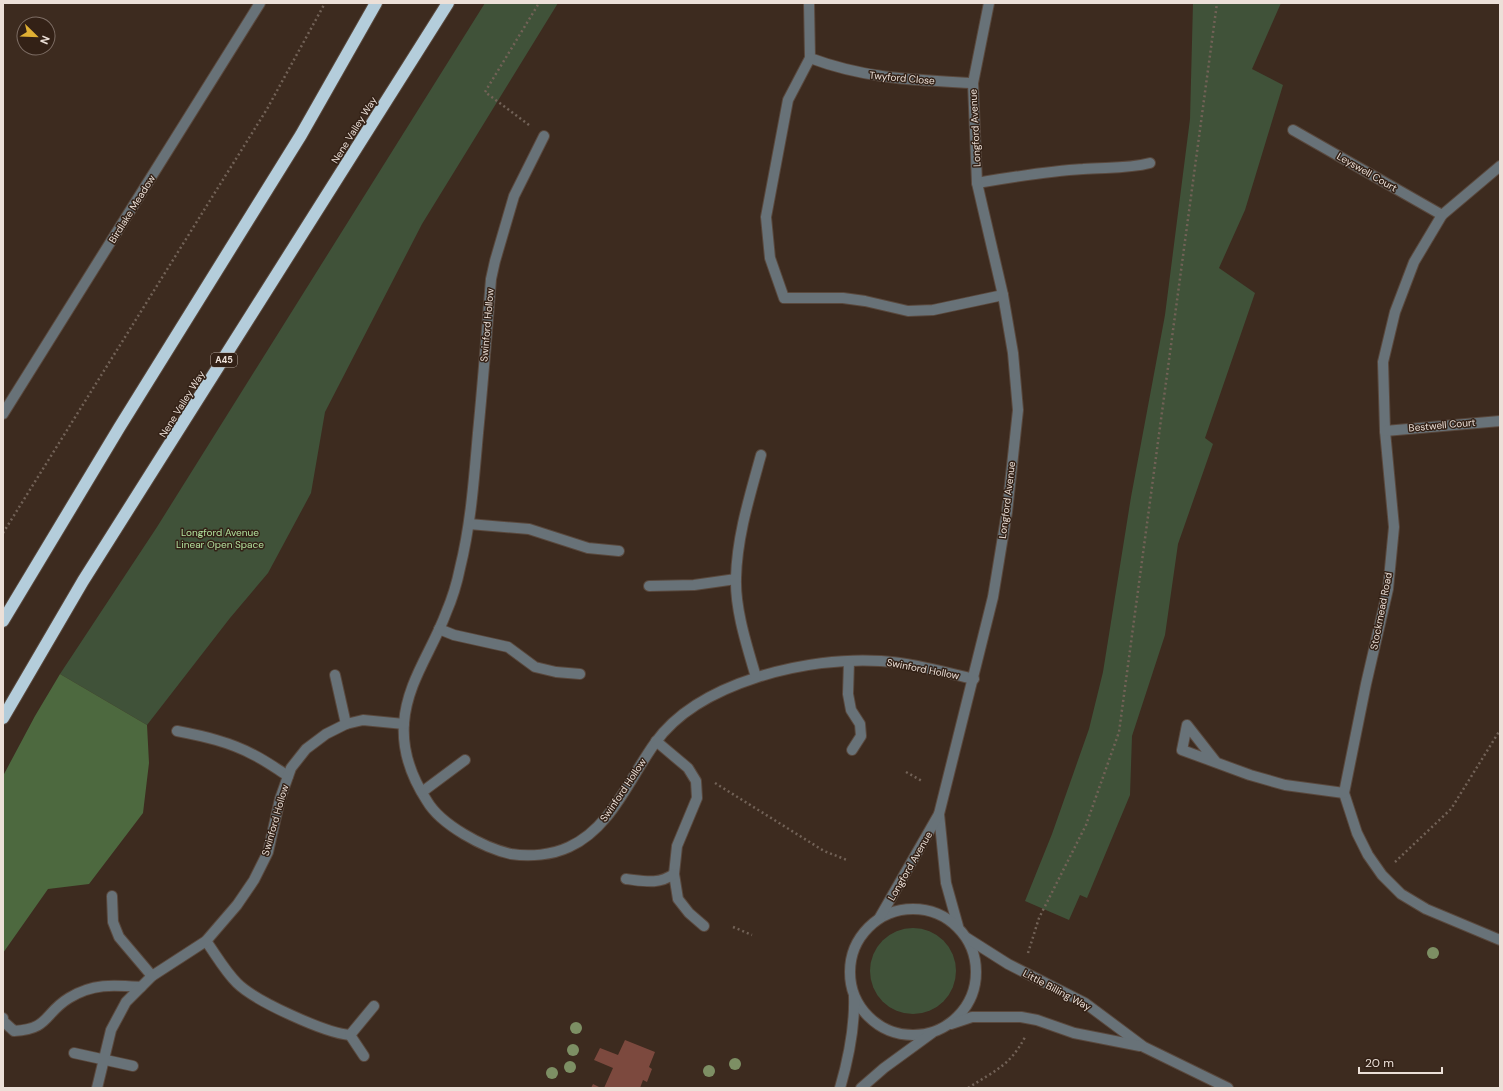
<svg xmlns="http://www.w3.org/2000/svg" width="1503" height="1091" font-family="'DM Sans',sans-serif">
<rect width="100%" height="100%" fill="#3d2b1f"/>
<g fill="#405239">
<path d="M485,3H558L422,224L325,412L311,493L268,573L230,618L147,725L60,674L157,527Z"/>
<path d="M1193,3H1281L1252,69L1283,85L1245,210L1219,268L1255,293L1205,438L1213,444L1178,544L1165,635L1132,736L1130,795L1087,898L1080,895L1069,920L1025,901L1052,834L1089,729L1103,672L1131,497L1165,315L1190,119Z"/>
<circle cx="913" cy="971" r="43"/>
</g>
<path fill="#4d693f" d="M60,674L147,725L149,763L143,813L89,884L48,889L3,953V776L35,716Z"/>
<g fill="#7c493e">
<path d="M625,1040L655,1052L649,1067L652,1069L647,1082L643,1080L640,1088H604L613,1068L594,1060L600,1048L618,1055Z"/>
<path d="M593,1084L601,1088H591Z"/>
</g>
<g fill="none" stroke-linecap="round" stroke-linejoin="round">
<defs>
<g id="minor">
<path d="M809,3L810,58C866,79 914,80 973,83"/>
<path d="M810,58L788,100L766,217L770,258L784,298H843L865,301L908,311L933,310L1003,295"/>
<path d="M1293,130L1442,215"/>
<path d="M544,136L514,196L495,261L491,279C487,331 483,382 478,433C474,478 471,524 460,568C457,583 452,599 446,613C432,651 407,682 404,723C402,751 412,778 427,801C441,825 484,848 511,854C530,857 552,855 569,847C611,828 629,779 655,743C698,682 809,656 881,661C912,663 943,672 974,679"/>
<path d="M1500,166L1442,215L1414,262L1395,312L1383,362L1385,431L1394,527L1388,589L1366,684L1344,793L1357,833L1368,855L1382,875L1401,894L1426,909L1500,940"/>
<path d="M977,183C1012,177 1048,171 1083,169C1107,167 1127,169 1150,163"/>
<path d="M3,414L260,3"/>
<path d="M1385,431L1500,421"/>
<path d="M469,524L529,529L588,548L619,551"/>
<path d="M649,586L694,585L736,579"/>
<path d="M439,629L454,635L508,647L535,667L556,672L580,674"/>
<path d="M849,661L848,694L851,710L860,724L861,736L852,750"/>
<path d="M335,675L346,724"/>
<path d="M756,677C747,646 735,610 736,578C737,536 750,495 761,455"/>
<path d="M177,731C203,736 230,742 254,755C266,761 277,769 288,776"/>
<path d="M656,741L688,768L696,781L697,798L677,846L674,874L678,899L689,913L704,926"/>
<path d="M1216,762L1187,725L1182,750L1250,775L1285,785L1344,793"/>
<path d="M422,792L465,760"/>
<path d="M939,814L946,883L958,926"/>
<path d="M626,879C644,881 658,885 674,874"/>
<path d="M112,896L113,922L119,937L152,976"/>
<circle cx="913" cy="972" r="63"/>
<path d="M880,917L939,814L993,597L1007,512L1018,410L1013,353L1003,295L977,183L973,83L989,3"/>
<path d="M967,938L1008,964L1085,1003L1144,1047L1228,1088"/>
<path d="M206,941C216,955 225,971 237,983C255,1001 325,1033 350,1035L374,1006"/>
<path d="M3,1018V1021L14,1031C50,1029 44,1013 69,998C93,983 114,985 141,987"/>
<path d="M951,1024L972,1017H1021L1037,1020L1074,1033L1140,1046"/>
<path d="M350,1035L364,1056"/>
<path d="M74,1053L133,1066"/>
<path d="M97,1088L111,1030L126,1002L152,976L206,941L237,905L254,880L268,852L280,799L291,768L306,749L326,734L346,724L363,720L404,724"/>
<path d="M840,1088C849,1057 855,1028 854,996"/>
<path d="M861,1088L884,1068L932,1033"/>
</g>
<g id="highway">
<path d="M3,621L119,428L301,135L376,3"/>
<path d="M3,718L83,581L448,3"/>
</g>
</defs>
<use href="#minor" stroke="#59483d" stroke-width="12"/>
<use href="#highway" stroke="#59483d" stroke-width="14"/>
<g stroke="#726257" stroke-width="2.5" stroke-dasharray="2 3" stroke-linecap="butt">
<path d="M529,125L485,92L539,3"/>
<path d="M3,533L267,109L325,3"/>
<path d="M906,772L922,781"/>
<path d="M715,783L824,851L847,860"/>
<path d="M1395,862L1451,809L1500,730"/>
<path d="M733,927L752,935"/>
<path d="M1028,953L1039,918L1086,825L1119,732L1217,3"/>
<path d="M968,1088C994,1071 1010,1066 1025,1037"/>
</g>
<use href="#minor" stroke="#687278" stroke-width="10"/>
<use href="#highway" stroke="#b4cddb" stroke-width="12"/>
</g>
<g fill="#7d8f64">
<circle cx="1433" cy="953" r="6"/>
<circle cx="576" cy="1028" r="6"/>
<circle cx="573" cy="1050" r="6"/>
<circle cx="735" cy="1064" r="6"/>
<circle cx="570" cy="1067" r="6"/>
<circle cx="709" cy="1071" r="6"/>
<circle cx="552" cy="1073" r="6"/>
</g>
<g text-anchor="middle" dominant-baseline="central" stroke-width="3" stroke-linejoin="round" paint-order="stroke">
<rect fill="#332116" stroke="#b4a79e" stroke-width="1" x="211" y="353" width="26" height="14" rx="3"/>
<g font-size="9" font-weight="bold" fill="#ece0d8">
<text x="224" y="360">A45</text>
</g>
<g font-size="10" fill="#ece0d8" stroke="#332116">
<text transform="translate(902 78) rotate(5)">Twyford Close</text>
<text transform="translate(975 128) rotate(-93)">Longford Avenue</text>
<text transform="translate(354 130) rotate(-58)">Nene Valley Way</text>
<text transform="translate(1367 172) rotate(30)">Leyswell Court</text>
<text transform="translate(132 209) rotate(-58)">Birdlake Meadow</text>
<text transform="translate(487 325) rotate(-85)">Swinford Hollow</text>
<text transform="translate(182 404) rotate(-58)">Nene Valley Way</text>
<text transform="translate(1442 425) rotate(-5)">Bestwell Court</text>
<text transform="translate(1007 500) rotate(-83)">Longford Avenue</text>
<text transform="translate(1381 611) rotate(-79)">Stockmead Road</text>
<text transform="translate(923 669) rotate(11)">Swinford Hollow</text>
<text transform="translate(623 790) rotate(-56)">Swinford Hollow</text>
<text transform="translate(275 820) rotate(-74)">Swinford Hollow</text>
<text transform="translate(910 866) rotate(-60)">Longford Avenue</text>
<text transform="translate(1057 990) rotate(28)">Little Billing Way</text>
</g>
<g font-size="10" fill="#b1e09d" stroke="#332116">
<text x="220" y="532">Longford Avenue<tspan x="220" dy="12">Linear Open Space</tspan></text>
</g>
</g>
<rect width="1503" height="1091" fill="none" stroke="#ece0d8" stroke-width="8"/>
<g transform="translate(36 36) rotate(113)"><circle r="19" fill="#332116" stroke="#7d6d64"/>
<path d="M0-3L7 15L0 10L-7 15Z" fill="#e0b034"/>
<text y="-6" font-size="11" font-weight="bold" text-anchor="middle" fill="#ece0d8">N</text>
</g>
<path d="M1359 1067v6h83v-6" fill="none" stroke="#ece0d8" stroke-width="2"/>
<text x="1365" y="1067" font-size="12" fill="#ece0d8" stroke="#332116" stroke-width="3" paint-order="stroke">20 m</text>
</svg>
